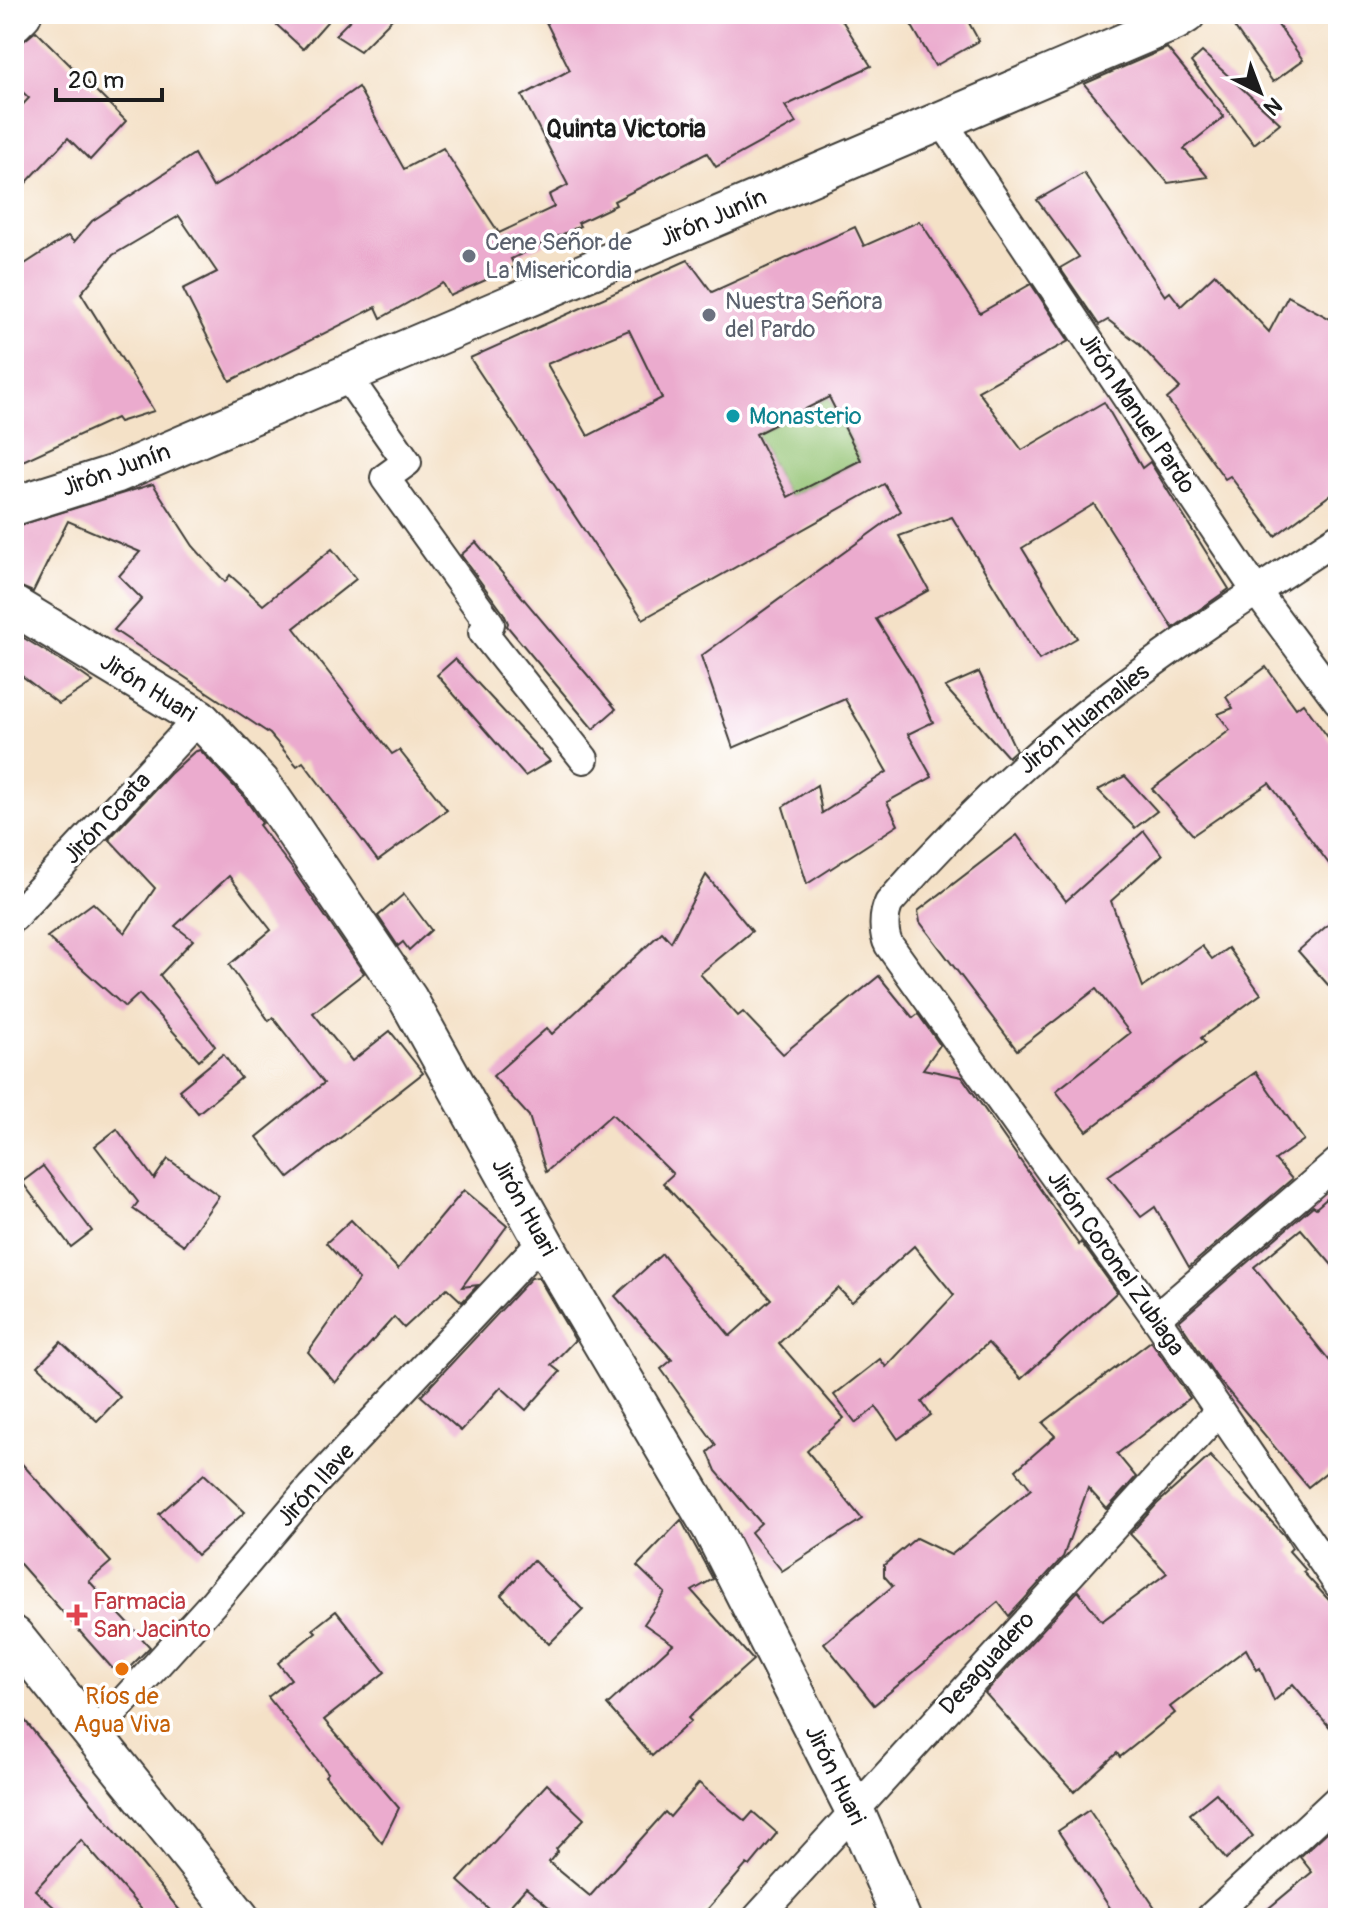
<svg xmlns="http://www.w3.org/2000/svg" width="1352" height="1932" font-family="Pangolin,sans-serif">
<rect width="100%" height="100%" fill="#fff"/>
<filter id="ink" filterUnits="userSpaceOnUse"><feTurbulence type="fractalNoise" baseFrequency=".0125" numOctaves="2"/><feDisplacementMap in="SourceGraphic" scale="16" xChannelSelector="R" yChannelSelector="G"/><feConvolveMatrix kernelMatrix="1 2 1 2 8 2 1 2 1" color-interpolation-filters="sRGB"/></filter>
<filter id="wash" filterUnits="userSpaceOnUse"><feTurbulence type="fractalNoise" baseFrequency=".006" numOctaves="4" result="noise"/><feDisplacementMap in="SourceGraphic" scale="32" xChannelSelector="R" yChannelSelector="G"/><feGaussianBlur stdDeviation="1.8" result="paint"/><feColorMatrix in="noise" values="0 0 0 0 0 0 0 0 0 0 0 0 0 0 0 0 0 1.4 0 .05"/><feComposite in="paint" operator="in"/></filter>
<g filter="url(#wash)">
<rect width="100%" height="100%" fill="#f4e1c7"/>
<path fill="#92c271" stroke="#576f46" stroke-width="2" d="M829,397L861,460L788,497L756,434Z"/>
<g id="blocks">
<g fill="#ebabce" fill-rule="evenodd">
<path d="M265,14H334L303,49Z"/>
<path d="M356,14H397L360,51L335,35Z"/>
<path d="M542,14H838L871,66L785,106L796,123L716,167L707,153L614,201L616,205L578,223L580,226L511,259L515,267L450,296L443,283L381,318L376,307L230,381L183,289L217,272L179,216L113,255L81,293L154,411L119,422L116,418L14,465V271L68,236L74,242L92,221L194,154L213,187L238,172L358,87L404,169L443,148L499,233L554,207L549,195L568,185L522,96L570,70Z"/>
<path d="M905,14H964L979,41L935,66Z"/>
<path d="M1225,14H1270L1303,60L1273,82Z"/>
<path d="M36,31L126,121L90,160L68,138L14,196V114L29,98L14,84V49Z"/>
<path d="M1167,48L1224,117L1184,149L1208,177L1168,183L1084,84Z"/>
<path d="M1202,52L1280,123L1254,144L1191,62Z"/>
<path d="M1084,173L1165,296L1170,292L1181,306L1215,274L1269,332L1288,296L1338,323V489L1275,536L1230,476L1225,479L1167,399L1180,388L1138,343L1108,320L1099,325L1060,268L1079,257L1037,200Z"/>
<path d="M920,221L980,313L1031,284L1069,341L978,391L1022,450L1104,402L1142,468L1150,462L1229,589L1173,628L1094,504L1022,548L1077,638L1039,660L952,517L899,536L929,590L876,619L913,678L933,722L908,734L932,777L887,802L898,825L807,884L783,807L817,785L822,813L887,772L845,699L733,748L701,656L901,511L884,484L643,619L470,358L688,260L712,292L855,227L864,246ZM629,330L662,398L588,436L547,364ZM829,397L861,460L788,497L756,434Z"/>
<path d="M153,484L193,546L225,582L230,575L263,605L332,549L356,579L294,628L392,754L399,750L447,810L378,861L303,762L297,766L270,734L114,630L142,599L119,576L140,552L68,521L33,592L14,584V527Z"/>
<path d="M476,542L616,709L593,729L507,626L508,623L504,614L461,555Z"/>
<path d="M14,632L73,668L93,682L59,704L14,670Z"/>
<path d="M455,659L550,761L525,776L437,675Z"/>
<path d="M1266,667L1296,708L1303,703L1338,751V876L1269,783L1193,835L1152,789L1230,730L1218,714L1233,708L1226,697Z"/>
<path d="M979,672L1016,750L1008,757L945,687Z"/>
<path d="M200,750L243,796L262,823L259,825L294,871L364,973L313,1013L352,1061L390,1031L423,1073L289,1178L257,1137L324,1083L273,1018L269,1021L229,965L271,930L229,876L175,926L193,940L160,975L215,1046L199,1060L139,994L125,1007L47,937L93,903L125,933L155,888L109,839L170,774L194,752Z"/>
<path d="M1125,776L1157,811L1135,828L1098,790Z"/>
<path d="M1144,831L1162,855L1111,901L1143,987L1202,946L1212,959L1228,948L1261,994L1201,1038L1205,1043L1087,1131L1056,1091L1130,1033L1096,989L1017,1050L920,922L918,911L1017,835L1066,901Z"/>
<path d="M706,875L752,931L700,974L738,1016L743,1012L783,1054L879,976L913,1018L918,1014L940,1045L923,1069L962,1077L1079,1245L1081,1242L1117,1292L1021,1379L988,1343L922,1402L931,1415L898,1439L876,1407L856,1423L834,1395L880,1359L886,1367L954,1295L914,1246L852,1302L838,1288L779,1343L844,1418L807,1451L862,1519L782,1571L751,1532L761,1523L716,1471L708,1452L716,1445L661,1369L672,1360L615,1296L662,1254L730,1336L771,1299L663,1183L673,1174L612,1114L546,1172L529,1116L493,1076L547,1028L552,1034L662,932L671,942Z"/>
<path d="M404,894L431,930L409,950L403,942L398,946L378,916Z"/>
<path d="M1338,916V996L1298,951Z"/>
<path d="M223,1054L241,1078L198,1113L179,1090Z"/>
<path d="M1256,1072L1304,1140L1275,1160L1292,1179L1189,1267L1155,1207L1141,1217L1108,1176Z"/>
<path d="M117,1129L154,1179L168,1159L219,1196L184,1245L133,1209L138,1202L95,1146Z"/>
<path d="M43,1166L92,1231L71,1247L22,1182Z"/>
<path d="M1338,1189V1272L1301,1229L1254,1267L1338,1371V1463L1308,1487L1217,1378L1179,1321L1313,1206L1316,1208Z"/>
<path d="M464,1190L507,1226L462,1287L478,1285L462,1302L447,1288L404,1328L394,1317L335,1383L308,1352L359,1279L326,1243L351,1220L398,1269Z"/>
<path d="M538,1277L575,1340L551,1365L560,1372L526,1410L501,1387L461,1431L421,1396L531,1278Z"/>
<path d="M1151,1341L1190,1398L1117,1454L1136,1477L1107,1509L1088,1488L1063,1557L1009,1616L998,1602L874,1705L824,1643L893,1586L884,1576V1565L916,1538L951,1555L1031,1489L1016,1470L1055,1436L1043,1423Z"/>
<path d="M61,1342L120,1397L97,1421L38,1366Z"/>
<path d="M14,1455L111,1562L89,1581L150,1647L120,1677L14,1557Z"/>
<path d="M1210,1456L1284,1535L1292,1548L1289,1551L1306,1570L1303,1572L1338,1610V1737L1293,1684L1274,1701L1260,1668L1257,1670L1246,1649L1170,1707L1175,1713L1120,1757L1117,1753L1074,1792L985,1693L1078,1591L1102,1621L1167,1573L1130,1534L1157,1504Z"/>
<path d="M204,1474L245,1512L197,1555L159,1514Z"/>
<path d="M681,1520L713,1579L692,1591L753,1660L688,1718L691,1721L652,1756L607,1705L673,1644L644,1624L665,1593L637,1566Z"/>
<path d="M533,1560L583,1610L549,1644L501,1595Z"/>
<path d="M336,1611L385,1672L324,1720L399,1808L382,1843L325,1776L328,1773L268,1697L291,1679L278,1663L316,1632L313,1629Z"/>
<path d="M14,1707L66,1771L186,1918H149L81,1840L35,1890L66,1918H14Z"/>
<path d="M699,1783L745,1821L753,1812L777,1833L750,1866L747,1864L700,1918H562L526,1888L499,1918L458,1881L547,1784L584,1819L556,1849L558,1851L549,1862L590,1896L665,1812L670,1817Z"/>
<path d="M1216,1793L1253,1836L1226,1859L1190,1814Z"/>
<path d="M1089,1810L1162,1918H1117L1058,1831Z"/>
<path d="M1338,1822V1918H1257L1312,1872L1300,1857Z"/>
</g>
</g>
</g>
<g filter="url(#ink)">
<use href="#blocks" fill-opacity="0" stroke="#3c3a36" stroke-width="2"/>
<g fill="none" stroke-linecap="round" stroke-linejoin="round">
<defs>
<g id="street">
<path d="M942,121L1256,591L1338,701"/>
<path d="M346,375L407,462L385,478L490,624L483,632L584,759"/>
<path d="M1338,538C1261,588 1184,638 1111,694C1030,756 956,826 889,903C883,915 883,934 889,945L1156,1318L1338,1584"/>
<path d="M14,917L199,718"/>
<path d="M1156,1318L1338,1162"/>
<path d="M93,1735L213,1603L311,1487L543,1240"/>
<path d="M757,1918L1219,1411"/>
<path d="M1210,1918L1338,1799"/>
</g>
<g id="secondary">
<path d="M14,22L22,14"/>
<path d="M14,506L115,474C468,322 822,172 1175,21L1186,14"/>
<path d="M14,606L199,718L260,782L281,812L408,999L559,1270L711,1527L854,1809L901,1918"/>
<path d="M14,1636L240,1918"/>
</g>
</defs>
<use href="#street" stroke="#3c3a36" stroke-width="32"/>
<use href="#secondary" stroke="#3c3a36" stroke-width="42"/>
<use href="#street" stroke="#fff" stroke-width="28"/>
<use href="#secondary" stroke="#fff" stroke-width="38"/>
</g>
</g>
<g fill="#6b7280" stroke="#fff" stroke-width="3">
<circle cx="469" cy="256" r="8"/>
<circle cx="709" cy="315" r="8"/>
</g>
<circle fill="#0f9aa8" stroke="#fff" stroke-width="3" cx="733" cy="416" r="8"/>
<path fill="#e0444e" stroke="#fff" stroke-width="3" d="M73 1603h8v8h8v8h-8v8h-8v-8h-8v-8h8z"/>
<circle fill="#e8710a" stroke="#fff" stroke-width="3" cx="122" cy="1669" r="8"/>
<g text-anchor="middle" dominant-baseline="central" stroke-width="7" stroke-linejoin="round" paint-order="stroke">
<g font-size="24" fill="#1c1c1c" stroke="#fff">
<text transform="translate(713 218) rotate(-23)">Jirón Junín</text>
<text transform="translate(1137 413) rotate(56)">Jirón Manuel Pardo</text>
<text transform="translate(116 470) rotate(-20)">Jirón Junín</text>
<text transform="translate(148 688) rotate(32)">Jirón Huari</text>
<text transform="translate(1084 719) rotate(-39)">Jirón Huamalies</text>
<text transform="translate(107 818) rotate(-47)">Jirón Coata</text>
<text transform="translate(524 1207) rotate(61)">Jirón Huari</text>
<text transform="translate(1116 1263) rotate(55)">Jirón Coronel Zubiaga</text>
<text transform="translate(316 1485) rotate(-48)">Jirón Ilave</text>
<text transform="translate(987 1663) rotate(-48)">Desaguadero</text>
<text transform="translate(835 1775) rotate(64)">Jirón Huari</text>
</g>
<g font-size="24" fill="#5b616d" stroke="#fff" text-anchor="start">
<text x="485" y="242">Cene Señor de<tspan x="485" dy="28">La Misericordia</tspan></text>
<text x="725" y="301">Nuestra Señora<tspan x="725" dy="28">del Pardo</tspan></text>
</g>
<g font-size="24" fill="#0d838f" stroke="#fff" text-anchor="start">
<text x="749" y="416">Monasterio</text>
</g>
<g font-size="24" fill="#be3a42" stroke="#fff" text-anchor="start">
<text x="93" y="1601">Farmacia<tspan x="93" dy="28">San Jacinto</tspan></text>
</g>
<g font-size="24" fill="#c56008" stroke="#fff">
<text x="122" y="1696">Ríos de<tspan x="122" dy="28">Agua Viva</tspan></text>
</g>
<g font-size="26" font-weight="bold" fill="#1c1c1c" stroke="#fff">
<text x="626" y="129">Quinta Victoria</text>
</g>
</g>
<rect width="1352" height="1932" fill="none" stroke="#fff" stroke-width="48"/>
<g transform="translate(1260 92) rotate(138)" stroke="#ffffff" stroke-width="6" paint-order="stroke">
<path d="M0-6L14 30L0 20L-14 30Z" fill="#1c1c1c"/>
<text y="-12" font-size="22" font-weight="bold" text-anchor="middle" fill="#1c1c1c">N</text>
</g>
<path d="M56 88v12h106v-12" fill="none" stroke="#1c1c1c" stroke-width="4"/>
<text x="68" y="88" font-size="24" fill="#1c1c1c" stroke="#ffffff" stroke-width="6" paint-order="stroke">20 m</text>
</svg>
